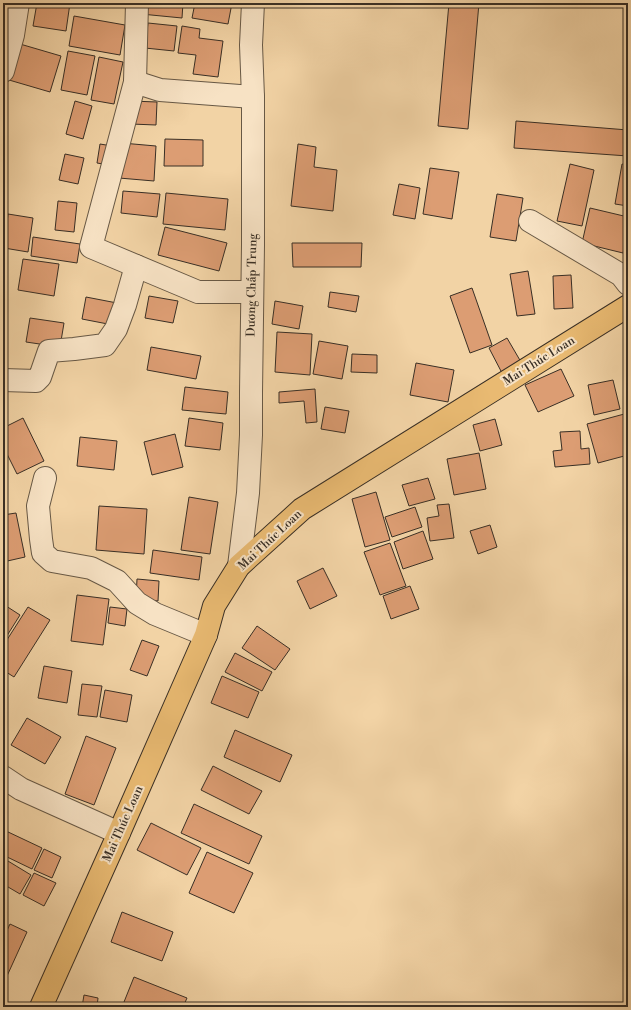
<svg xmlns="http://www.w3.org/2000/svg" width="631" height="1010" font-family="'Libre Bodoni',serif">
<rect width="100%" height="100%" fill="#f2d3a5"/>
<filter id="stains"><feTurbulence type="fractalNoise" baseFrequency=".005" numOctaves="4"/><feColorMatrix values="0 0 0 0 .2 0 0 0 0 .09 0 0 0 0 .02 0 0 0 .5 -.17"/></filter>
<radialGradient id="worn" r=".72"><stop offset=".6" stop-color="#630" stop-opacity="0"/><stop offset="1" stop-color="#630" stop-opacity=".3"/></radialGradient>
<g fill="#dc9d73" stroke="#392f25">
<path d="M37,3H70L66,31L33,26Z"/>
<path d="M142,3H183L182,18L141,14Z"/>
<path d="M195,3H232L228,24L192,18Z"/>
<path d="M449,3H479L468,129L438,126Z"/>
<path d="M74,16L125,25L120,55L69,46Z"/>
<path d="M148,23L177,26L174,51L145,48Z"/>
<path d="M182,26L200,29L199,38L223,41L218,77L193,74L196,55L178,53Z"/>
<path d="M20,44L61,56L50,92L9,80Z"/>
<path d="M68,51L95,56L87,95L61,90Z"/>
<path d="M99,57L123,62L114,104L91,100Z"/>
<path d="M75,101L92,106L83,139L66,134Z"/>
<path d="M131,101L157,102L156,125L131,124Z"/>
<path d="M516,121L628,130V156L514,148Z"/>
<path d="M165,139L203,140V166H164Z"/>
<path d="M122,143L156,146L154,181L119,178Z"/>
<path d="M100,144L112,146L109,165L97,163Z"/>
<path d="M298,144L316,147L314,167L337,170L333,211L291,206Z"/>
<path d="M65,154L84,158L78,184L59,180Z"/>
<path d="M570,164L594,170L582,226L557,221Z"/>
<path d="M622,164L628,165V206L615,204Z"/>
<path d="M430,168L459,172L452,219L423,214Z"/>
<path d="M399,184L420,188L415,219L393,215Z"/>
<path d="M123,191L160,194L157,217L121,213Z"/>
<path d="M166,193L228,199L225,230L163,224Z"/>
<path d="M497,194L523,198L516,241L490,237Z"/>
<path d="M58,201L77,203L74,232L55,230Z"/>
<path d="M590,208L628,217V233L623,253L582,243Z"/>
<path d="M8,214L33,218L28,252L4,248Z"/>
<path d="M165,227L227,243L219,271L158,255Z"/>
<path d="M33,237L80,244L77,263L31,256Z"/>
<path d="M292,243H362L361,267H293Z"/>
<path d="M23,259L59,264L54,296L18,290Z"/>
<path d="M528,271L535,314L517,316L510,274Z"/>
<path d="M571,275L573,308L554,309L553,276Z"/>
<path d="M472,288L492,345L470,353L450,296Z"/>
<path d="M330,292L359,296L356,312L328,307Z"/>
<path d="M149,296L178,301L173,323L145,318Z"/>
<path d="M86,297L117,303L113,325L82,319Z"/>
<path d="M275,301L303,306L299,329L272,324Z"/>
<path d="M30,318L64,323L60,347L26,342Z"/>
<path d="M277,332L312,334L310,375L275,372Z"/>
<path d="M507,338L521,362L502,373L489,348Z"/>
<path d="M319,341L348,346L342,379L313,374Z"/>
<path d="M151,347L201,356L196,379L147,370Z"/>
<path d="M352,354L377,355V373L351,372Z"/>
<path d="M624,358H628V387H625Z"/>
<path d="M416,363L454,370L448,402L410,395Z"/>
<path d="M561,369L574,396L538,412L525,385Z"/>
<path d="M613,380L620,409L594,415L588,385Z"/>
<path d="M3,384L8,385L4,417H3Z"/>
<path d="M185,387L228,392L226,414L182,410Z"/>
<path d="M315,389L317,422L306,423L304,401L279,403V392Z"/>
<path d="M325,407L349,411L345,433L321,429Z"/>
<path d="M628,413V455L598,463L587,424Z"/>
<path d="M23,418L44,461L17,474L3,446V428Z"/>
<path d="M189,418L223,423L220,450L185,446Z"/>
<path d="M495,419L502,445L480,451L473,425Z"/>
<path d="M580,431L581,449L589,448L590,464L555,467L553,451L562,450L560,432Z"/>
<path d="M175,434L183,467L152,475L144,442Z"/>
<path d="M80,437L117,441L114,470L77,466Z"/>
<path d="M479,453L486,489L454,495L447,459Z"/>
<path d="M3,457H5L4,489H3Z"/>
<path d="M428,478L435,499L409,506L402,485Z"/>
<path d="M376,492L390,540L365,547L352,499Z"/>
<path d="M189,497L218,502L210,554L181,550Z"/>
<path d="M449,504L454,538L430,541L427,518L439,516L437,505Z"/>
<path d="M99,506L147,509L144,554L96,550Z"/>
<path d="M415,507L422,527L392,537L385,517Z"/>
<path d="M16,513L25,557L3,562V515Z"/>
<path d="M490,525L497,547L478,554L470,531Z"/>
<path d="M423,531L433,559L403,569L394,542Z"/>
<path d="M390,543L406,586L380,595L364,552Z"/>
<path d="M153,550L202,557L199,580L150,573Z"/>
<path d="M323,568L337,596L310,609L297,581Z"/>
<path d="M137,579L159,581L158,601L136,599Z"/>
<path d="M410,586L419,609L391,619L383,596Z"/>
<path d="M77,595L109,599L103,645L71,641Z"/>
<path d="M3,604L20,615L3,642Z"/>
<path d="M28,607L50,620L14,677L3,670V646Z"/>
<path d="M110,607L127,609L125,626L108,623Z"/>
<path d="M257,626L290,649L275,670L242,648Z"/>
<path d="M142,640L159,646L147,676L130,670Z"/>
<path d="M235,653L272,672L262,691L225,672Z"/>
<path d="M44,666L72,671L67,703L38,698Z"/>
<path d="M222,676L259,692L248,718L211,703Z"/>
<path d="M82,684L102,686L97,717L78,715Z"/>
<path d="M105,690L132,695L127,722L100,717Z"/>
<path d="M27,718L61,737L45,764L11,745Z"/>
<path d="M235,730L292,755L280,782L224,757Z"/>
<path d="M86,736L116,748L94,805L65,794Z"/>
<path d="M213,766L262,791L249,814L201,790Z"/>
<path d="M194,804L262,836L249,864L181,833Z"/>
<path d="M151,823L201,848L187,875L137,850Z"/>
<path d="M6,831L42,848L32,869L3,855V837Z"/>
<path d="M44,849L61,857L52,878L34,870Z"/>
<path d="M207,852L253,873L234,913L189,893Z"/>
<path d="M3,858L31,875L20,894L3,884Z"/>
<path d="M34,873L56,883L44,906L23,895Z"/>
<path d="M122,912L173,932L162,961L111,942Z"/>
<path d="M3,922L8,925L3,934Z"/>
<path d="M10,924L27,932L7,976L3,975V939Z"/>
<path d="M134,977L187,998L183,1007H122Z"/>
<path d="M84,995L98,998L97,1007H82Z"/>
</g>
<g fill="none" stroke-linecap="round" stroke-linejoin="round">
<defs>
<g id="minor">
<path d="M137,3L135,82L91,247L198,292H252"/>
<path d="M3,71L13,35L18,3"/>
<path d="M135,82L160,90L253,97"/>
<path d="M530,221L621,275L628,284"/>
<path d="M3,380L36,381L40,377L49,351L74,349L105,345L116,329L125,305L136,266"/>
<path d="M45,478L38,506L41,539L43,553L52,561L91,568L117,581L137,603L155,614L206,635"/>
<path d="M239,566L248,493L251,435V392L253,245V97L251,45L253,3"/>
<path d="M3,777L21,789L119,833"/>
</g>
<path id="major" d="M41,1007L119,833L206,635L214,606L239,566L302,509L628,306"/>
</defs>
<use href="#minor" stroke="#675845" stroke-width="24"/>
<use href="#major" stroke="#392f25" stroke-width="24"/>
<use href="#minor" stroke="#f7e2c4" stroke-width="22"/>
<use href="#major" stroke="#e9ba72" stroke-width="22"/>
</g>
<g text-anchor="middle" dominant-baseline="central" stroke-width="4" stroke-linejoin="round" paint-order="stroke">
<g font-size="12" fill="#392f25" stroke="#f7e2c4">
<text transform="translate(252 285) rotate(-89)">Dương Chấp Trung</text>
<text transform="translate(539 361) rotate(-32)">Mai Thúc Loan</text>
<text transform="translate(270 540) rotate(-43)">Mai Thúc Loan</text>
<text transform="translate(123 824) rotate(-66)">Mai Thúc Loan</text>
</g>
</g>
<rect width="631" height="1010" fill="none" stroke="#f2d3a5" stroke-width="16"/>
<rect x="4" y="4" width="623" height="1002" fill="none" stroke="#392f25" stroke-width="2"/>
<rect x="8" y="8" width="615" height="994" fill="none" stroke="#392f25"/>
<rect width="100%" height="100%" filter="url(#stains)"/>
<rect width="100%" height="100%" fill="url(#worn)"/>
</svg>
